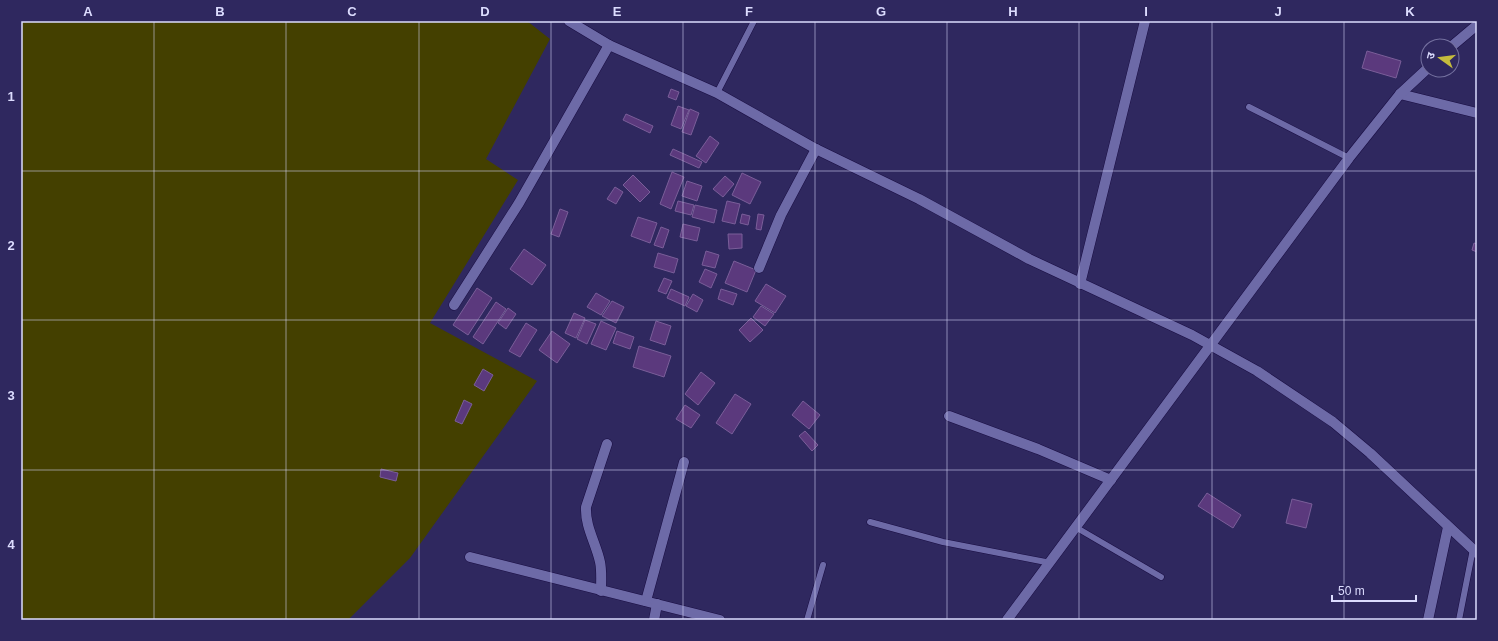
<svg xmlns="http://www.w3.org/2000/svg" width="1498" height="641" font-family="Arial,'Noto Sans Devanagari',sans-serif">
<rect width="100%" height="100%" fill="#2f285f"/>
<path fill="#444000" d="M21,21H527L550,39L486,159L518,180L430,323L537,381L410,558L348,620H21Z"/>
<g fill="#5b397d" stroke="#7a5e99">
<path d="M1367,51L1401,61L1396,78L1362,68Z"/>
<path d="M671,89L679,92L676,100L668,97Z"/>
<path d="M678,106L689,110L681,129L671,125Z"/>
<path d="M690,109L699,113L691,135L682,132Z"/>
<path d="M626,114L653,126L650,133L623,120Z"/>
<path d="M710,136L719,143L706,163L696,156Z"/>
<path d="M673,149L702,162L699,168L670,155Z"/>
<path d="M672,172L684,177L671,209L660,204Z"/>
<path d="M742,173L761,182L750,204L732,195Z"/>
<path d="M633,175L650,192L640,202L623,185Z"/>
<path d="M725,176L734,184L723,197L713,189Z"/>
<path d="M687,181L702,186L697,201L682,196Z"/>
<path d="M615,187L623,192L616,204L607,199Z"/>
<path d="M678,201L694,205L691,215L675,211Z"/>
<path d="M727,201L740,204L735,224L722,221Z"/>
<path d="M695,205L717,210L714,223L692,217Z"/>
<path d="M560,209L568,212L559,237L551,234Z"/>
<path d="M742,214L750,216L748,225L740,223Z"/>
<path d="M758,214L764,215L761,230L756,229Z"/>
<path d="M638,217L657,223L650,243L631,236Z"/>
<path d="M683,224L700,228L697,241L680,237Z"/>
<path d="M661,227L669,230L663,248L654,245Z"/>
<path d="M728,234H742V248L729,249Z"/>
<path d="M1474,243L1477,244V252L1472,250Z"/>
<path d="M524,249L546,265L532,285L510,269Z"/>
<path d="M706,251L719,255L715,268L702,265Z"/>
<path d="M658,253L678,259L674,273L654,267Z"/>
<path d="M734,261L756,270L747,292L725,283Z"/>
<path d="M705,269L717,274L711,288L699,282Z"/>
<path d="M664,278L672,281L666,294L658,291Z"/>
<path d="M766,284L786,296L775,313L755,301Z"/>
<path d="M477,288L492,298L468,335L453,325Z"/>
<path d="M671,289L689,297L685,306L667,298Z"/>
<path d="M721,289L737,294L733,305L718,299Z"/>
<path d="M596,293L610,301L601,315L587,307Z"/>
<path d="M693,294L703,300L697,312L686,306Z"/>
<path d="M612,301L624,307L616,323L602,316Z"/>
<path d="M496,302L506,309L483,344L473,337Z"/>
<path d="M761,306L774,314L765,326L753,317Z"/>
<path d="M508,308L516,314L506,329L498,323Z"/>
<path d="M574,313L585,318L576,338L565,333Z"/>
<path d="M751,318L763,330L750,342L739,330Z"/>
<path d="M585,320L596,324L587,344L577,339Z"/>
<path d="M601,321L616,328L606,350L591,344Z"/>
<path d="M656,321L671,326L665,345L650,340Z"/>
<path d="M526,323L537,330L520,357L509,351Z"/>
<path d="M552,331L570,344L557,363L539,350Z"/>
<path d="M617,331L634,337L630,349L613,343Z"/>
<path d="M639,346L671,356L664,377L633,367Z"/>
<path d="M483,369L493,375L484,391L474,385Z"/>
<path d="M701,372L715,383L698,405L685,394Z"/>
<path d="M735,394L751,404L732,434L716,423Z"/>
<path d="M464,400L472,404L462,424L455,421Z"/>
<path d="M803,401L820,415L809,429L792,415Z"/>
<path d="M685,405L700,415L691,428L676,419Z"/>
<path d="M805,431L818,445L812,451L799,436Z"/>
<path d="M381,469L398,473L396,481L380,477Z"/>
<path d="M1207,493L1241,515L1233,528L1198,506Z"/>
<path d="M1292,499L1312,504L1306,528L1286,523Z"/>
</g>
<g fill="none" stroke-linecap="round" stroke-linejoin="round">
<defs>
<g id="service">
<path d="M717,93L754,21"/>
<path d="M1249,107L1349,158"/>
<path d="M870,522L943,542L1051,563"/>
<path d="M1077,528L1161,577"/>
<path d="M807,620L823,565"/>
<path d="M1459,620L1473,549"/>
</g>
<g id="minor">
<path d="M569,21L609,45L717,93L816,149L919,199L1029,259L1192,335L1257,371L1333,422L1370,453L1477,553"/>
<path d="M1452,46L1477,25"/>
<path d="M1400,94L1477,113"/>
<path d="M759,268L781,215L816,149"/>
<path d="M1080,284L1145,21"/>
<path d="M454,305L519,203L609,45"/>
<path d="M949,416L1038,449L1111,480"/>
<path d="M470,557L720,620"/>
<path d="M601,591C601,582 602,571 600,562C596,543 585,527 586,507L607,444"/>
<path d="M646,601L684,462"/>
<path d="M654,620L657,604"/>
<path d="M1007,620L1349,158L1400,94L1428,68"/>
<path d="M1428,620L1448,527"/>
</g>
</defs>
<use href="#service" stroke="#190d42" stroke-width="7"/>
<use href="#minor" stroke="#190d42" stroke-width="11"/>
<use href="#service" stroke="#6d6aa7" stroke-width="6"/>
<use href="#minor" stroke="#6d6aa7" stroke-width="10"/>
</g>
<path fill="none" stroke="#dcdcfe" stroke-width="1" stroke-opacity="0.55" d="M154,21V620M286,21V620M419,21V620M551,21V620M683,21V620M815,21V620M947,21V620M1079,21V620M1212,21V620M1344,21V620M21,171H1477M21,320H1477M21,470H1477"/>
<rect width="1498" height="641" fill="none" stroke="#2f285f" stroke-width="44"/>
<g transform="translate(1440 58) rotate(284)"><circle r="19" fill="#2f285f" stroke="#74709f"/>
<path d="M0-3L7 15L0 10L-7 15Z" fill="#c5bc3d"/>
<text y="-6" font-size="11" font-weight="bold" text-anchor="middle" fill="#dcdcfe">उ</text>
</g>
<path d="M1332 595v6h84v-6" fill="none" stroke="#dcdcfe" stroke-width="2"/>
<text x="1338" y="595" font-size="12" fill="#dcdcfe" stroke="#2f285f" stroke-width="3" paint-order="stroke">50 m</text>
<rect x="22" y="22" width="1454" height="597" fill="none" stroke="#dcdcfe" stroke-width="1.5"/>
<g font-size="13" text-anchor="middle" font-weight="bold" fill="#dcdcfe">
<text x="88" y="16">A</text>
<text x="220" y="16">B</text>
<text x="352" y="16">C</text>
<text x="485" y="16">D</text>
<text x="617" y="16">E</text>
<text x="749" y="16">F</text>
<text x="881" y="16">G</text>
<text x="1013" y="16">H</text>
<text x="1146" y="16">I</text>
<text x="1278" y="16">J</text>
<text x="1410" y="16">K</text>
<text x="11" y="101">1</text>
<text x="11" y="250">2</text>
<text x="11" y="400">3</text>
<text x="11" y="549">4</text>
</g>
</svg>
